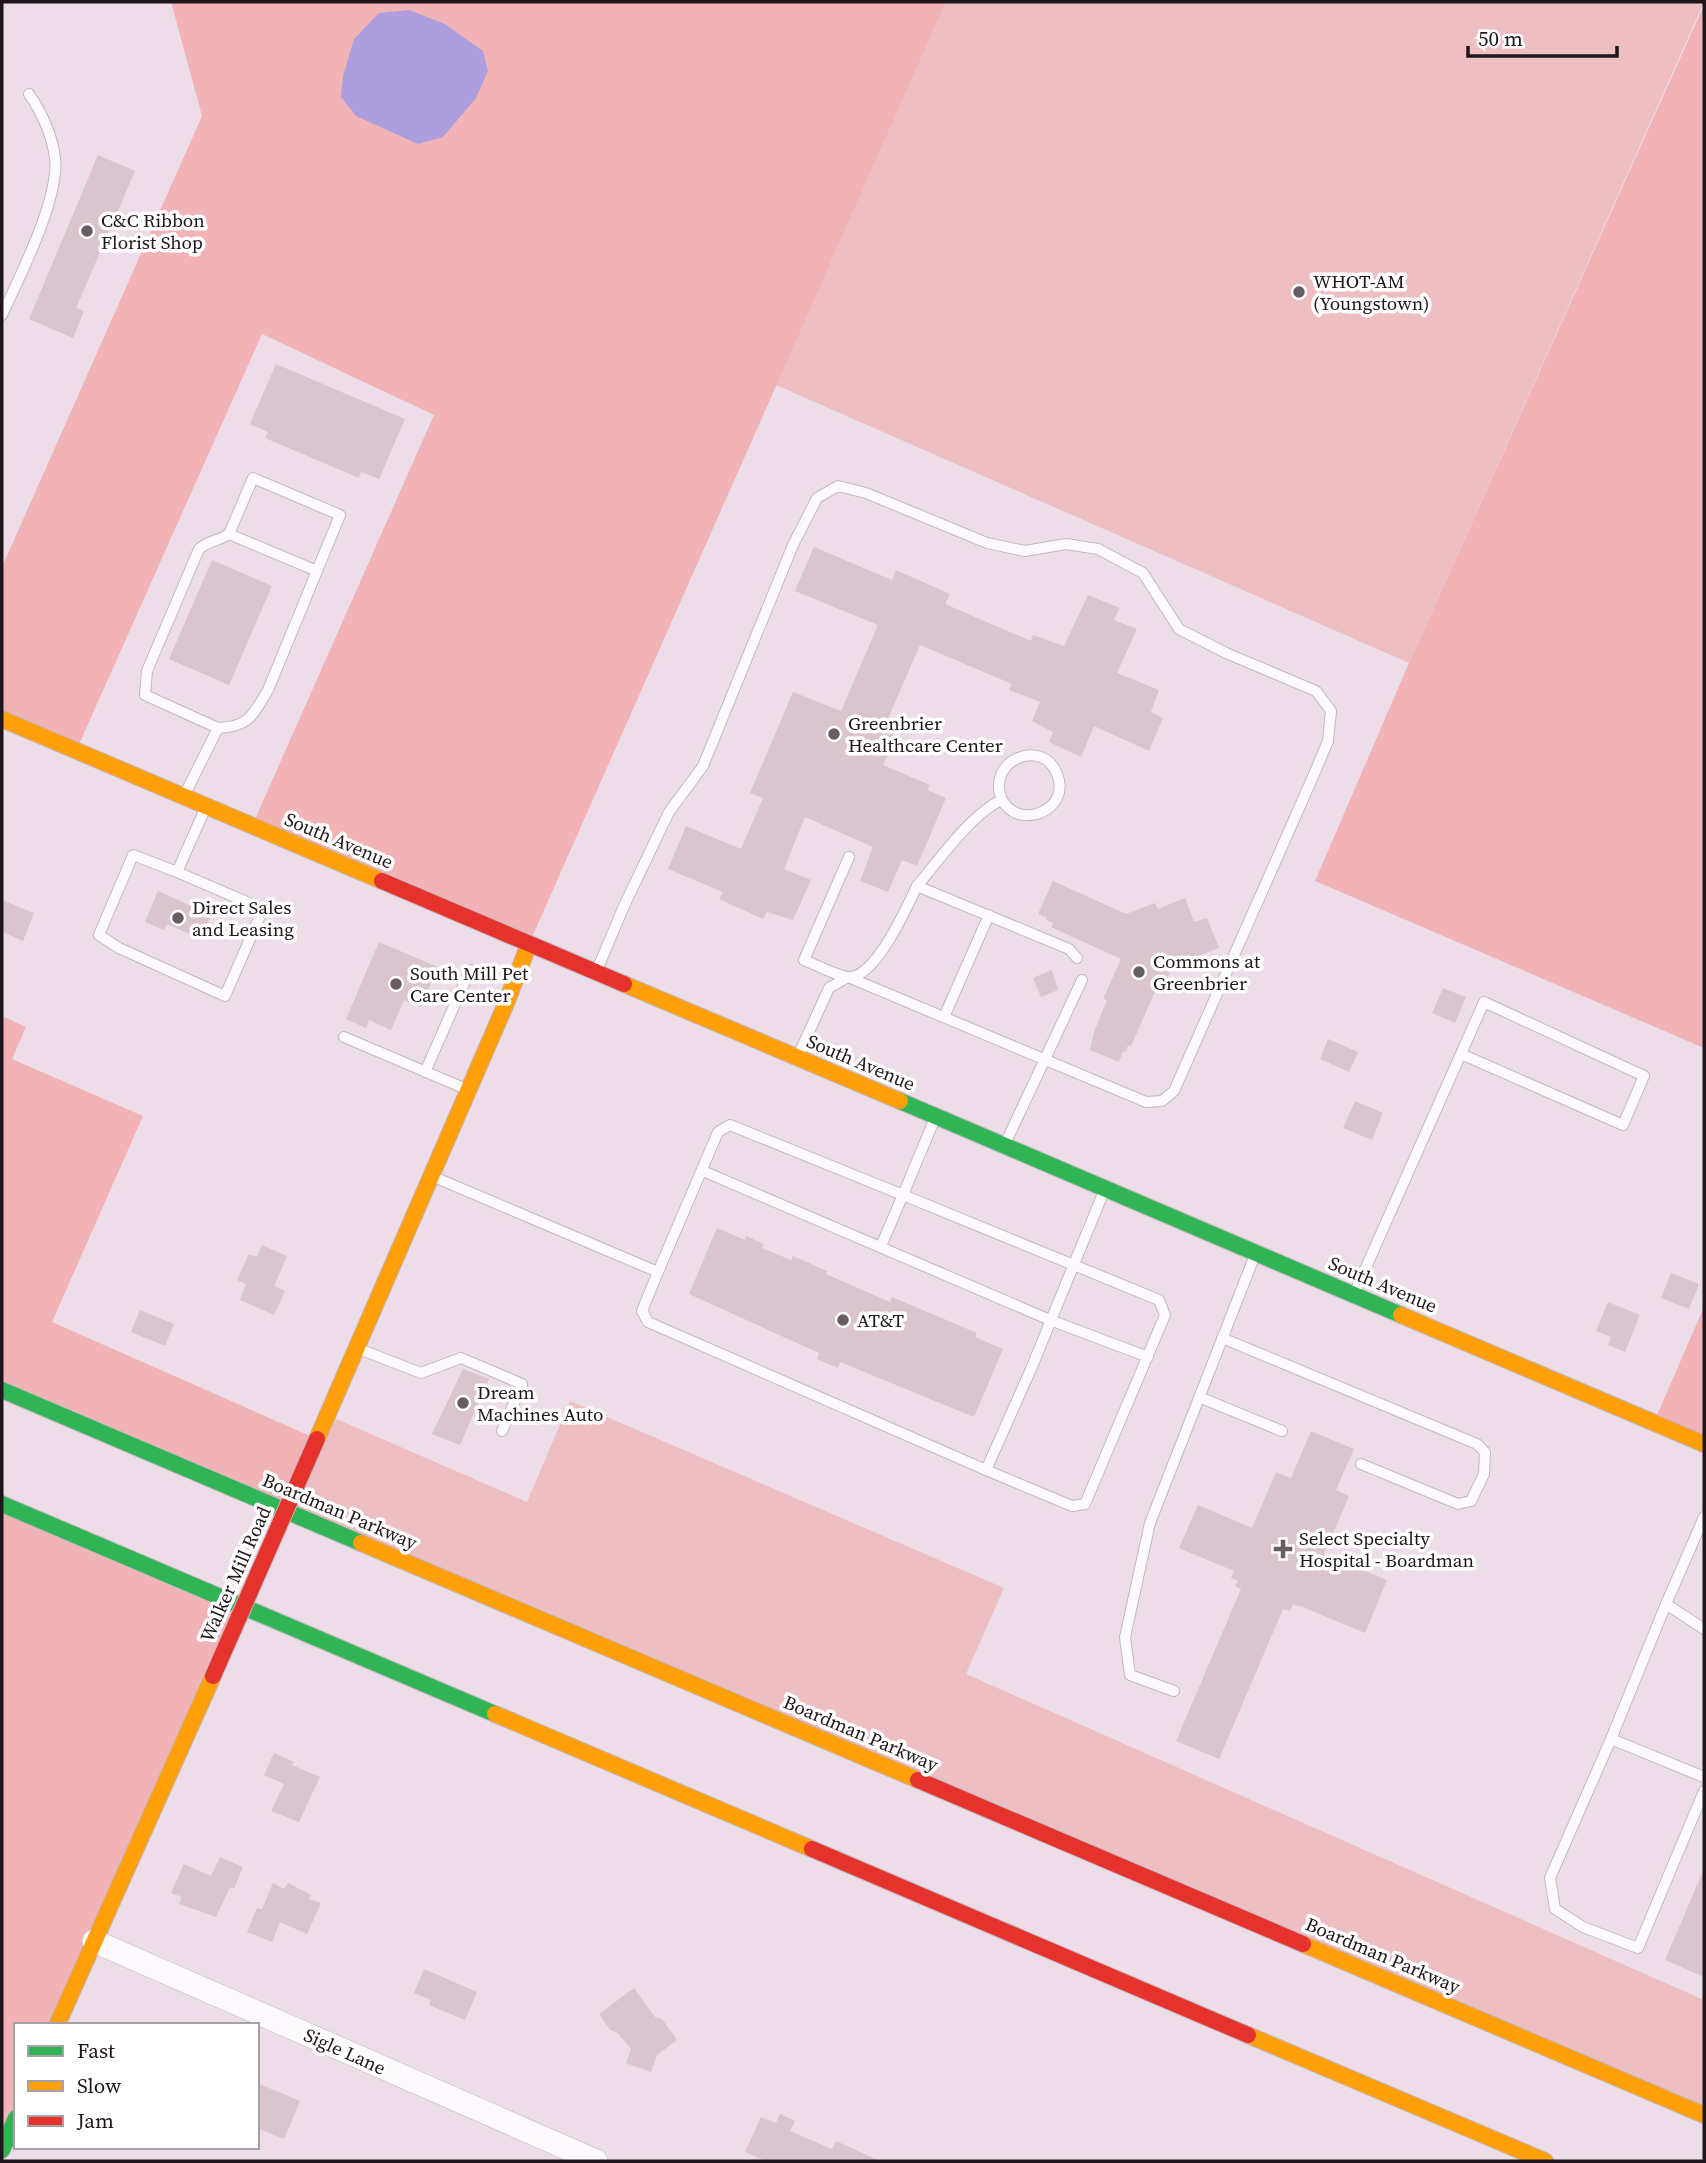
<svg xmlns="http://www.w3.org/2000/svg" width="1706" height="2163" font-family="'Source Serif 4',serif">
<rect width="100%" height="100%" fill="#eddde8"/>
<g fill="#eebfc2">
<path d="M946,2H1704L1409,663L776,385Z"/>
<path d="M570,1401L1004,1588L966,1674L1704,2000V2115L285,1511L327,1415L527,1502Z"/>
</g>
<g fill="#f2b3b6">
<path d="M171,2H946L529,944L252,826L434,415L262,334L76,751L2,719V567L202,116Z"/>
<path d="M1704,5V1048L1315,881L1409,663Z"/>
<path d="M2,1016L26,1027L12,1059L143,1116L52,1322L317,1439L285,1511L2,1390Z"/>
<path d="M1704,1307V1444L1654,1422Z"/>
<path d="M2,1504L243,1606L57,2025H16V2118L2,2149Z"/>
</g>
<path fill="#ad9fde" d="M409,10L445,24L483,51L488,71L476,98L443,137L418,144L356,116L341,97L343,76L354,39L379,13Z"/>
<g fill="#dac4ce">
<path d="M98,155L135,171L76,308L84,311L73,338L29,319Z"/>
<path d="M276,364L405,419L379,479L361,472L359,478L265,438L268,432L250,424Z"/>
<path d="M814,547L892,580L896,570L950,594L945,604L1031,641L1033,635L1064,646L1088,595L1120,608L1114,620L1137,629L1117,673L1159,690L1151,712L1163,718L1149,751L1094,726L1081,757L1049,742L1053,732L1032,721L1040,702L1009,690L1012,684L920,645L883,730L896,736L883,765L930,785L927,790L946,798L917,866L902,860L888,892L860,881L873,847L805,817L784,869L811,880L793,920L767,912L763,919L719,899L723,892L668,869L686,826L741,849L763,798L750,793L793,692L841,711L878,625L795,591Z"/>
<path d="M212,560L272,586L229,685L169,659Z"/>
<path d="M1053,881L1126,914L1155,903L1158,909L1185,898L1194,922L1207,918L1219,948L1180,963L1181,966L1170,971L1167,980L1161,978L1131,1046L1128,1045L1126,1052L1123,1051L1119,1062L1090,1050L1094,1032L1107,1000L1103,999L1121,959L1051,927L1053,923L1046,920L1047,918L1038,914Z"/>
<path d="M158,891L211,915L201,939L167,924L164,930L145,922Z"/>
<path d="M2,900L34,913L23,941L2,932Z"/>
<path d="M379,942L438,967L421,1007L404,1000L391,1030L369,1020L366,1028L346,1019Z"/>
<path d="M1052,970L1058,990L1041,997L1033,978Z"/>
<path d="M1443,988L1466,997L1455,1023L1432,1013Z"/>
<path d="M1328,1039L1358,1052L1349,1072L1320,1059Z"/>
<path d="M1355,1101L1383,1113L1372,1140L1343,1128Z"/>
<path d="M717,1228L745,1240L746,1236L764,1244L762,1248L791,1260L793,1256L827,1271L826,1274L890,1302L892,1297L977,1333L975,1337L1003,1349L974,1417L840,1362L838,1368L817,1359L819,1353L689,1294Z"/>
<path d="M262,1245L287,1256L274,1286L285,1291L274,1315L240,1300L246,1284L237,1280L249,1254L257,1257Z"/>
<path d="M1671,1273L1699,1284L1689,1309L1661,1298Z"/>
<path d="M1608,1302L1640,1315L1625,1352L1608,1345L1611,1337L1596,1331Z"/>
<path d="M140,1310L174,1324L165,1346L131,1332Z"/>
<path d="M463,1369L489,1379L460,1445L432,1434Z"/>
<path d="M1311,1431L1354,1449L1336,1490L1349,1496L1324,1554L1387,1580L1365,1633L1300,1606L1293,1605L1290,1611L1283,1609L1219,1759L1176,1741L1241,1589L1235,1586L1238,1581L1231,1578L1234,1571L1179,1548L1198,1505L1252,1528L1276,1472L1291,1478Z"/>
<path d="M274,1753L294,1762L292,1765L320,1777L299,1822L271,1811L284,1784L264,1775Z"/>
<path d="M220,1857L243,1867L234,1889L230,1887L216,1917L179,1904L182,1897L171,1893L184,1864L211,1876Z"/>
<path d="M1704,1869V1977L1665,1960Z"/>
<path d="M273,1883L284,1889L288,1883L311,1895L309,1899L321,1903L307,1934L280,1922L272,1942L247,1932L257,1908L262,1909Z"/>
<path d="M424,1969L477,1992L465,2020L429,2005L431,2000L414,1993Z"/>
<path d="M634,1988L655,2017L662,2019L677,2040L657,2055L651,2072L626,2063L631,2049L618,2033L610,2030L599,2014Z"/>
<path d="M257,2083L300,2101L284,2139L257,2128Z"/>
<path d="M780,2114L795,2121L790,2131L832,2149L836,2141L880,2161H766L745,2152L761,2117L776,2123Z"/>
</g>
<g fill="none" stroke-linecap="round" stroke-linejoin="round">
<defs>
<g id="lane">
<path d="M2,315C19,278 60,198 55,158C52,135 42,113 29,94"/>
<path d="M218,728L145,695L147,671L199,549C209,540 219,541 229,534"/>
<path d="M185,794L218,728C249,727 253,715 268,690L340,515L253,478L229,534L317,571"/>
<path d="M849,857L804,960C815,964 840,978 851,977C877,974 906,909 917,886L1069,949L1077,958"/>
<path d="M177,872L263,909L225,996L119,948L99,935L133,855L177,872L205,809"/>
<path d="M917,886C939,860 972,813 1002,800C1020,832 1072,809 1057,774C1043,737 985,760 1002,800"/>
<path d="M597,970L624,906L669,812L703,766L793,545L817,498L838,486L866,493L987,543L1025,551L1066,544L1098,549L1143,573L1179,629L1226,653L1316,691L1331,711L1328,741L1315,772L1174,1091L1162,1101L1146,1102L848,977L829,988L798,1056"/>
<path d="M944,1017L989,915"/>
<path d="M344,1037L466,1089"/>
<path d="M425,1072L470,970"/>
<path d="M1006,1142L1082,980"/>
<path d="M703,1171L1050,1320L1148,1357"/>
<path d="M434,1177L658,1272L642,1311L648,1322L986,1470L1031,1369L1104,1191"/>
<path d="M881,1246L903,1195L1159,1300L1165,1315L1085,1504L1072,1506L986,1470"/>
<path d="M658,1272L718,1132L730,1125L903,1195L935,1118"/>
<path d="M1355,1292L1484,1002L1644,1076L1623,1125L1461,1054"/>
<path d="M1222,1338L1477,1444L1485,1452L1484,1474L1471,1501L1458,1504L1361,1464"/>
<path d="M359,1349L421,1373L461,1358L522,1384L502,1431"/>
<path d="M1199,1397L1282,1431"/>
<path d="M1704,1517L1666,1604L1611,1739L1704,1777"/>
<path d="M1666,1604L1704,1629"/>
<path d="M1174,1691L1130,1675L1125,1637L1150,1523L1255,1255"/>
<path d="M1611,1739L1550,1878L1555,1909L1583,1927L1638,1948L1704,1791"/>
</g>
<path id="street" d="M94,1941L596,2161"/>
<g id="fast">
<path d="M900,1101L1401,1315"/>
<path d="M2,1390L361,1543"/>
<path d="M2,1504L495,1714"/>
<path d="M2,2150L16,2118"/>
</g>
<g id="slow">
<path d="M2,719L382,881"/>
<path d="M624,984L900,1101"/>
<path d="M1401,1315L1704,1444"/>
<path d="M317,1439L505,1006L529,944"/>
<path d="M361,1543L918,1780"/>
<path d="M495,1714L812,1849"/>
<path d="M1303,1944L1704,2115"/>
<path d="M57,2025L213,1676"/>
<path d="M1248,2035L1545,2161"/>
</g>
<g id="jam">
<path d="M382,881L624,984"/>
<path d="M918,1780L1303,1944"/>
<path d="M812,1849L1248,2035"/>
</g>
</defs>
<use href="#lane" stroke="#c4b7c0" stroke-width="12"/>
<use href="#street" stroke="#c4b7c0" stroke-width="24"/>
<use href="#fast" stroke="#c4b7c0" stroke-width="18"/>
<use href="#slow" stroke="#c4b7c0" stroke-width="18"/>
<use href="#jam" stroke="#c4b7c0" stroke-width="18"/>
<use href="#lane" stroke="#fcfafc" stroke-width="10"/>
<use href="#street" stroke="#fcfafc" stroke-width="23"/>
<use href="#fast" stroke="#30b455" stroke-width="16"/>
<use href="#slow" stroke="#ff9f0a" stroke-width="16"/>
<use href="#jam" stroke="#e5322d" stroke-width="16"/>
<defs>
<path id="jam-bridge" d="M213,1676L317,1439"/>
</defs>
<use href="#jam-bridge" stroke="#c4b7c0" stroke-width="18" stroke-linecap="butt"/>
<use href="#jam-bridge" stroke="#e5322d" stroke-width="16"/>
</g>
<g fill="#675b64" stroke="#fff" stroke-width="2.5">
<circle cx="87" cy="231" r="7"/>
<circle cx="1299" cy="292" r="7"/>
<circle cx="834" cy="734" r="7"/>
<circle cx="178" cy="918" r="7"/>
<circle cx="1139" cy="972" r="7"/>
<circle cx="396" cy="984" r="7"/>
<circle cx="843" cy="1320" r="7"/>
<circle cx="463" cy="1403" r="7"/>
<path d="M1279.5 1538.5h7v7h7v7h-7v7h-7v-7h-7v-7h7z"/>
</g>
<g text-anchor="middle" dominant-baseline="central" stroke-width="7" stroke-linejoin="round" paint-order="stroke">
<g font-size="19" fill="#1f151d" stroke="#fff" text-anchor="start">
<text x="101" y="220">C&amp;C Ribbon<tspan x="101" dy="22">Florist Shop</tspan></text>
<text x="1313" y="281">WHOT-AM<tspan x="1313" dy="22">(Youngstown)</tspan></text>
<text x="848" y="723">Greenbrier<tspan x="848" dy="22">Healthcare Center</tspan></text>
<text x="192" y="907">Direct Sales<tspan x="192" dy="22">and Leasing</tspan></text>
<text x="1153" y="961">Commons at<tspan x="1153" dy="22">Greenbrier</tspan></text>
<text x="410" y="973">South Mill Pet<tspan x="410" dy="22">Care Center</tspan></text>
<text x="857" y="1320">AT&amp;T</text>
<text x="477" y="1392">Dream<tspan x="477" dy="22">Machines Auto</tspan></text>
<text x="1299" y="1538">Select Specialty<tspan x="1299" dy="22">Hospital - Boardman</tspan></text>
</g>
<g font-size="19" fill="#1f151d" stroke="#fff">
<text transform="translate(339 840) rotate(23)">South Avenue</text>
<text transform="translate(861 1062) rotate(23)">South Avenue</text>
<text transform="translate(1383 1284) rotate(23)">South Avenue</text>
<text transform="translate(340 1511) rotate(23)">Boardman Parkway</text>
<text transform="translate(235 1574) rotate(-66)">Walker Mill Road</text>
<text transform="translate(861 1733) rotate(23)">Boardman Parkway</text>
<text transform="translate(1383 1955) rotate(23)">Boardman Parkway</text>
<text transform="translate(345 2051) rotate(24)">Sigle Lane</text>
</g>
</g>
<rect width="1706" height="2163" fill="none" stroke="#1f151d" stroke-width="7"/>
<rect x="14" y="2023" width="245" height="126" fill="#ffffff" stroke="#a5a1a5" stroke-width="2"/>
<rect x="28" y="2046" width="35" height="10" fill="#30b455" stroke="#a5a1a5" stroke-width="2"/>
<text x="77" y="2058" font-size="21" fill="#1f151d">Fast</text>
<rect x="28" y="2081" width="35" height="10" fill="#ff9f0a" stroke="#a5a1a5" stroke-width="2"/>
<text x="77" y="2093" font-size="21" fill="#1f151d">Slow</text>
<rect x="28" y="2116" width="35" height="10" fill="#e5322d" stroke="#a5a1a5" stroke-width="2"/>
<text x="77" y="2128" font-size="21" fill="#1f151d">Jam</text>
<path d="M1468 46v10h149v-10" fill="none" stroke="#1f151d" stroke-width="3.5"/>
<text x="1478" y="46" font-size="21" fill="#1f151d" stroke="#ffffff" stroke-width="5" paint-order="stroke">50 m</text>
</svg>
